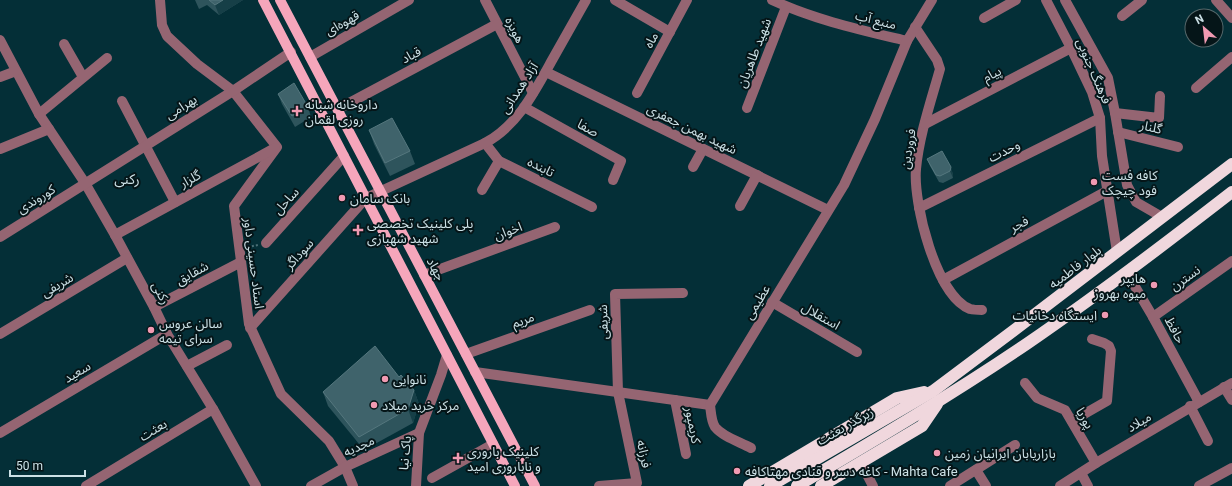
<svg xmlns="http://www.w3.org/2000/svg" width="1232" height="486" font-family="Roboto,'Noto Sans Arabic',sans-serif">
<rect width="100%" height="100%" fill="#042f37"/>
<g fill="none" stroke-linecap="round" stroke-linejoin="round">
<path stroke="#4c6f76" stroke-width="2" stroke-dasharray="2 2" stroke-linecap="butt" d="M248,247L258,245"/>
<g stroke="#956572" stroke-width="10">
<path d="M160,0L162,25L167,36L197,64L233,91L277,147L234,206L249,324L281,394L329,441L345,467L353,486"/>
<path d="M485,0L533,93"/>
<path d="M615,0L670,32"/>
<path d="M772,0C815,20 861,30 907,41"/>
<path d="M1046,0L1071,48L1092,92L1100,118L1102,156L1117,252"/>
<path d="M1065,0L1108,78L1115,113L1127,185L1136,202L1162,217"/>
<path d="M1216,0L1232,18"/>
<path d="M1122,16L1142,0"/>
<path d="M984,18L1016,0"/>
<path d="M915,27L937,60L940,69C931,101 919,136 916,169C913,203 936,296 970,309C974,310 979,310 982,310"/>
<path d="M0,40L39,114L85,183L115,235L154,307L167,334L213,409L256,486"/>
<path d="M64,44L83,77"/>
<path d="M310,57L409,0"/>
<path d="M546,72L828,210"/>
<path d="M0,77L16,71"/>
<path d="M1196,88L1232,57"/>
<path d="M637,93L687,0"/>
<path d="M122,101L175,202"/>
<path d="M524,107L621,161L613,180"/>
<path d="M747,108L786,7"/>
<path d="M338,109L497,24"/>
<path d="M1115,113L1159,118L1160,96"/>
<path d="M39,114L107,58"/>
<path d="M925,124L1071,48"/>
<path d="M1118,132L1178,147"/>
<path d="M485,143L499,161L592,207"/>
<path d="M0,149L49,129"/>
<path d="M693,167L703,149"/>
<path d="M482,190L499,161"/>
<path d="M740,206L757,175"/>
<path d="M919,208L1100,118"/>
<path d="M115,235L275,148"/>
<path d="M0,237L233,91L291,52"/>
<path d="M266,243L344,156"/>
<path d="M1127,273L1153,317L1199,402"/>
<path d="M424,275L555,227"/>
<path d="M943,280L1107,191"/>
<path d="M772,302L857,352"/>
<path d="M154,307L241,262"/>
<path d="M1153,317L1232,261"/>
<path d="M250,328L366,198L485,143C517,126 534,93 551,62C563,41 574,21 586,0"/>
<path d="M0,334L127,258"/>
<path d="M466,354L590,310"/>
<path d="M187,366L227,345"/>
<path d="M475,372L710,405"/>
<path d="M1025,383L1037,398L1065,410L1096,463"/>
<path d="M1224,387L1232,400"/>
<path d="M675,400L686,454"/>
<path d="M710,405L844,185L875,119L907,41L932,0"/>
<path d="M710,405C711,412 711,421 715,427C723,437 740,442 751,448"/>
<path d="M1190,406L1208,441"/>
<path d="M1072,421L1107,401L1111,351L1109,346L1104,343L1092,339"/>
<path d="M0,433L167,334"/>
<path d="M861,463L873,486"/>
<path d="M976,470L986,486"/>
<path d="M1081,473L1088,486"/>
<path d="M432,478L493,444"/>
<path d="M86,486L213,409"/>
<path d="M311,486L345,467L419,433"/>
<path d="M416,486L419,433L441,375L447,355"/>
<path d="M599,486L637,483L618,392L615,294L683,293"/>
<path d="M950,486L1015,445"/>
<path d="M1060,486L1096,463L1232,383"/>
<path d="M1199,486L1232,468"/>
</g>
<g stroke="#f5a6bb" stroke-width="10">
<path d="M263,0L515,486"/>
<path d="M280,0L535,486"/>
</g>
<g stroke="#f0d7dd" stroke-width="12">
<path d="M749,486L897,398L924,392"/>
<path d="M770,486L933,391L1017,328L1232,164"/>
<path d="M797,486C875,440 953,394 1028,343C1098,295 1165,244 1232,192"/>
<path d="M821,486L922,426L937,404"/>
</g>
</g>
<g fill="#2e545c">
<path d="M195,0H243L219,15L207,5L199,9Z"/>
<path d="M278,94L308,107L311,117L295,127L282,104Z"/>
<path d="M369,130L410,151L415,164L390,176L374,144Z"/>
<path d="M942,151L953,174V178L943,183L939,182L930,166L927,159Z"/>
<path d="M399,377L414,390L419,404L413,423L364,450L328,406L323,392Z"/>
</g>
<g fill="#163f47">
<path d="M223,0H243L219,15L215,5Z"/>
<path d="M951,167L953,174V178L950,171Z"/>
<path d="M414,390L419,404L413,423L408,409Z"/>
</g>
<g fill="#3f636b" stroke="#55777e">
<path d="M209,0H223L215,5Z"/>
<path d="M294,83L308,107L292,116L278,94Z"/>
<path d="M392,118L410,151L385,163L369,130Z"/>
<path d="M942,151L951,167L950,171L940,176L936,175L927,159Z"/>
<path d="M375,346L399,377L401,375L414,390L408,409L359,437L323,392Z"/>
</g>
<g fill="#f19ab2" stroke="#051518" stroke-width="1.5">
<path d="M295 105h4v4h4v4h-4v4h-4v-4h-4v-4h4z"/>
<circle cx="1094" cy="182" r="4"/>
<circle cx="342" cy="198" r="4"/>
<path d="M356 224h4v4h4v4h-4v4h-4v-4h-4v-4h4z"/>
<circle cx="1154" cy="285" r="4"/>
<circle cx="1105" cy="315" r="4"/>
<circle cx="151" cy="330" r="4"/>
<circle cx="385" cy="379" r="4"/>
<circle cx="374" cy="405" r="4"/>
<circle cx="937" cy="453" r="4"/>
<path d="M456 452h4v4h4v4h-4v4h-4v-4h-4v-4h4z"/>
<circle cx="737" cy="471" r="4"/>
</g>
<g text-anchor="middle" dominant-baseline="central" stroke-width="4" stroke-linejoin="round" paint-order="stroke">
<g font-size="13" fill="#cce1e6" stroke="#051518">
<text transform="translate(876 20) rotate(14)">منبع آب</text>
<text transform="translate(342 23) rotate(-30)">قهوه‌ای</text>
<text transform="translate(515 30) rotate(63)">هویزه</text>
<text transform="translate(651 40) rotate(-62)">ماه</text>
<text transform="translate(754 53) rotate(-69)">شهید طاهریان</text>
<text transform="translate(411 55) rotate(-28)">قباد</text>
<text transform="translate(1094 71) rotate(67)">فرهنگ جنوبی</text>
<text transform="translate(992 74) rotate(-28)">پیام</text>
<text transform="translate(519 88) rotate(-57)">آزاد همدانی</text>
<text transform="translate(181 107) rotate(-32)">بهرامی</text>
<text transform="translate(1151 127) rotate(13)">گلنار</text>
<text transform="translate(588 128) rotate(29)">صفا</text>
<text transform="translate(692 129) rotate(26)">شهید بهمن جعفری</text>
<text transform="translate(908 149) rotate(-81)">فروردین</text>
<text transform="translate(1004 151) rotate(-27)">وحدت</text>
<text transform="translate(541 167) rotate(27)">تابنده</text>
<text transform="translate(190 179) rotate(-28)">گلزار</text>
<text transform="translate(36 199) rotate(-32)">کوروندی</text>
<text transform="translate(286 201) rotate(-48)">ساحل</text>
<text transform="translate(1019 224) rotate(-28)">فجر</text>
<text transform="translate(508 231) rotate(-20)">اخوان</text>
<text transform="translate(299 254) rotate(-48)">سوداگر</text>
<text transform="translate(254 263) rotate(83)">استاد حسینی داور</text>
<text transform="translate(1075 267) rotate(-37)">بلوار فاطمیه</text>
<text transform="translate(436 269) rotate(62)">جهاد</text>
<text transform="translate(192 273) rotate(-28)">شقایق</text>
<text transform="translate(1185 278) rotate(-35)">نسترن</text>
<text transform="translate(57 285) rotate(-31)">شریفی</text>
<text transform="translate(161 293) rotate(62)">رکنی</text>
<text transform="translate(757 302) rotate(-59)">عظیمی</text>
<text transform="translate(821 316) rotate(30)">استقلال</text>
<text transform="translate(523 320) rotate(-20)">مریم</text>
<text transform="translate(603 322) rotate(-92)">شریفی</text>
<text transform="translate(1175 330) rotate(62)">حافظ</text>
<text transform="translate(77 372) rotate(-31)">سعید</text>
<text transform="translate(1085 418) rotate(60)">پوریا</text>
<text transform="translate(1139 422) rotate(-31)">میلاد</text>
<text transform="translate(693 425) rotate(79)">کریمپور</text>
<text transform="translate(845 426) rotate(-30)">زیرگذر بعثت</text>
<text transform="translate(153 430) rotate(-31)">بعثت</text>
<text transform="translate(359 446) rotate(-24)">مجدیه</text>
<text transform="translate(405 453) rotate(-85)">پاک نیا</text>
<text transform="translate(644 454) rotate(78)">فرزانه</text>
</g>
<g font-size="13" fill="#cce1e6" stroke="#051518" text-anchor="start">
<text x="305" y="104">داروخانه شبانه<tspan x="305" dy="15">روزی لقمان</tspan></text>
<text x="1102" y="175">کافه فست<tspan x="1102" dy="15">فود چیچک</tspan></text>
<text x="350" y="198">بانک سامان</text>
<text x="367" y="223">پلی کلینیک تخصصی<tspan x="367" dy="15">شهید شهبازی</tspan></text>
<text x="1146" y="278" text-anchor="end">هایپر<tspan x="1146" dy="15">میوه بهروز</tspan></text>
<text x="1097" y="315" text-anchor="end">ایستگاه دخانیات</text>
<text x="159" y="323">سالن عروس<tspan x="159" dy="15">سرای تیمه</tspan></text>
<text x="393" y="379">نانوایی</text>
<text x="382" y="405">مرکز خرید میلاد</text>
<text x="467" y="451">کلینیک باروری<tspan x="467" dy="15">و ناباروری امید</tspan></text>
<text x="945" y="453">بازاریابان ایرانیان زمین</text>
<text x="745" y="471">کاغه دسر و قنادی مهتاکافه - Mahta Cafe</text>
</g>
<g font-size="14" fill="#cce1e6" stroke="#051518">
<text x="127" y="179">رکنی</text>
</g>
</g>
<g transform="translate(1204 28) rotate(332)"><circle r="19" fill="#051518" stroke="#55676a"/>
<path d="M0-3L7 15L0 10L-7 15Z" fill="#f19ab2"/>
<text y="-6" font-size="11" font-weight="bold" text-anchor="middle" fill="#cce1e6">N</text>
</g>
<path d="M10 470v6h75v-6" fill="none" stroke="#cce1e6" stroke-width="2"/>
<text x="16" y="470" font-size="12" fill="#cce1e6" stroke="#051518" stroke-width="3" paint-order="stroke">50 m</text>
</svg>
